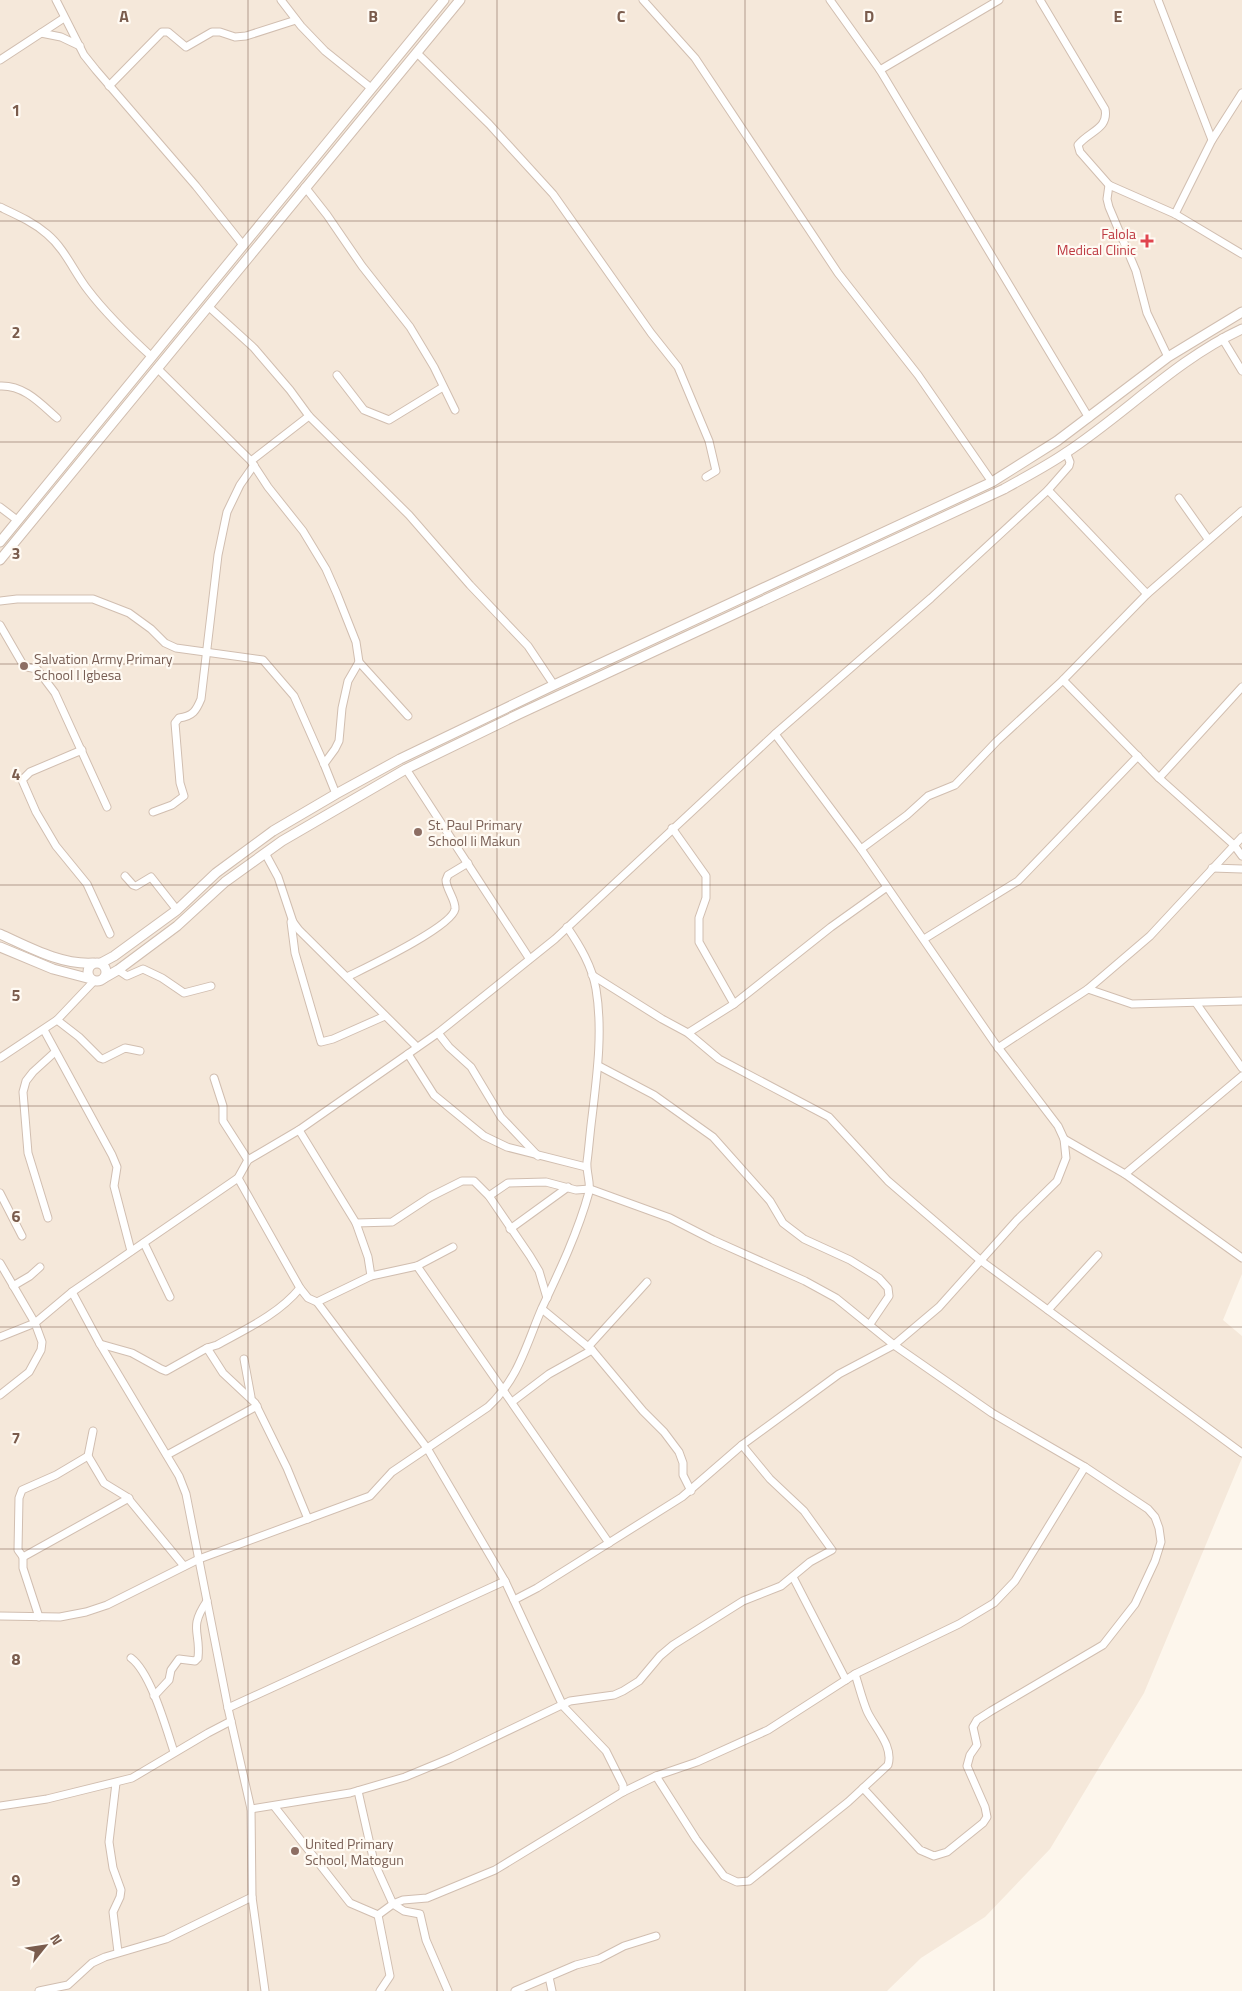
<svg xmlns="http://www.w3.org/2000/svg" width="1242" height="1991" font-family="'Titillium Web',sans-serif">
<rect width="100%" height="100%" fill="#fdf6ec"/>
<path fill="#f5e8da" d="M0,0H1242V1274L1223,1320L1242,1336V1458L1144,1693L1050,1849L985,1917L921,1958L887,1991H0Z"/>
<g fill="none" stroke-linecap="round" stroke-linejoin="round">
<defs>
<g id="minor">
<path d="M56,0L84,55L96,70L196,186L243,245"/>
<path d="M281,0L301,26L325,51L371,88"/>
<path d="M643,0L695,58L838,273L918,375L992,482"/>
<path d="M830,0L880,70L1089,418"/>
<path d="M1040,0L1105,109C1109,129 1089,131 1078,145L1080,152L1109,185L1175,214L1242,254"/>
<path d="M1158,0L1212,140L1175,214"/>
<path d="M41,33L61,37L80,46"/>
<path d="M417,53L489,124L553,194L651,333L678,367L709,441L716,471L706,477"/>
<path d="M0,60L64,18"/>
<path d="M880,70L999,0"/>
<path d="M109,86L162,32H168L186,47L212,32H220L235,37L246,36L296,20"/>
<path d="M1212,140L1242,93"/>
<path d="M1109,185L1107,199L1109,207L1136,271L1147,313L1168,357"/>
<path d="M305,187L327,215L362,266L410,327L434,367L455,410"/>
<path d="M0,207C17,215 33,222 47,234C65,249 74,272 88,290C107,315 129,336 152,357"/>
<path d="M209,307L254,348L290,390L309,416L409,515L470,585L528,646L554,685"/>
<path d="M1222,338L1242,371"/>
<path d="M157,368L251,461L268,487L303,531L326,569L337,594L356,642L359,662L348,681L342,708L339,741L335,749L324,764"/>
<path d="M337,375L364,410L389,420L443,387"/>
<path d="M0,386C24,385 40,403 57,418"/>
<path d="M251,461L309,416"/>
<path d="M1048,490L1147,594"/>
<path d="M1179,498L1208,539"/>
<path d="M0,507L17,520"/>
<path d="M0,601L17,599H93L129,613L151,629L165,643L176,648L263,660L294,696L324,764L336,794"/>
<path d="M0,625L22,663L27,667L37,669L55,693L107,807"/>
<path d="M359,662L408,716"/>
<path d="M1063,680L1159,778L1234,845L1242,856"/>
<path d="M82,750L30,772L22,780L36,812L56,846L87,884L110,934"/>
<path d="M406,769L529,958"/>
<path d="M1159,778L1242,687"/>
<path d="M153,812L172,805L184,796L180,783L175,723L179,718C193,716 196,711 201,699L218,555L227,512L240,485L254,465"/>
<path d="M672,828L706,876V898L699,918V942L734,1004"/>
<path d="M861,849L907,815L928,796L955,785L997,741L1063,680L1147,594L1242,511"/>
<path d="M265,853L278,877L293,922L299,930L417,1047"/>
<path d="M1212,868L1242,869"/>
<path d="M125,876L133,885L136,886L151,877L177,910"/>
<path d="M293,922H291L295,953L321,1042L333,1039L385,1016"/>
<path d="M924,939L1018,881L1138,756"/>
<path d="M118,970L127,976L143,969L162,978L184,993L211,986"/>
<path d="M592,975L662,1019L688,1033L719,1059L829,1117L888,1181L980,1260L1242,1453"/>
<path d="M347,977C365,968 452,927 455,909C456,900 446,889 446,880L448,875L468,863"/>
<path d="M1088,989L1132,1004L1242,1001"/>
<path d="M1196,1003L1242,1068"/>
<path d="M57,1020L79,1037L100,1058L103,1059L125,1048L140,1051"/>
<path d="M44,1030L112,1155L117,1167L114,1186L131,1251"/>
<path d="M438,1033L449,1047L471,1067L501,1117L538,1156"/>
<path d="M688,1033L734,1004L831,927L887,887"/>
<path d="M998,1048L1088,989L1150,936L1242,837"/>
<path d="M408,1054L434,1095L484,1136L507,1147L586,1167"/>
<path d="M0,1058L57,1020L94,981"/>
<path d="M599,1066L654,1095L713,1137L770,1201L783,1223L804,1239L850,1260L879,1278L888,1288L889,1296L870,1324"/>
<path d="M214,1078L223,1106V1121L248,1160"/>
<path d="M299,1130L356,1223L368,1257L371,1276"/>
<path d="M1064,1139L1125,1174L1242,1258"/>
<path d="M1125,1174L1242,1076"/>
<path d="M238,1178L300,1288L308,1298L317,1302L427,1448L505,1581L563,1706L606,1751L623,1785V1792"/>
<path d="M0,1193L22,1236"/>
<path d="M489,1196L508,1183L546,1182L576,1190L590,1189L670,1218L713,1240L805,1281L836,1298L894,1345L992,1413L1085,1467L1148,1509L1155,1517L1159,1528L1161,1542L1155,1561L1135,1604L1103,1645L991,1711L977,1720L973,1727L977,1745L970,1755L967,1766L985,1807L987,1817L983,1823L947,1852L934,1856L920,1850L863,1788"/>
<path d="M48,1218L28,1153L23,1092L26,1081L33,1072L55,1052"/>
<path d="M356,1223L392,1222L430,1197L462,1181H474L489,1196L530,1256L539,1271L547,1298"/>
<path d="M510,1229L568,1187"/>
<path d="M144,1243L170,1297"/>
<path d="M0,1263L35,1323L42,1342L41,1350L29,1372L0,1395"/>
<path d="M417,1266L609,1543"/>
<path d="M13,1286L30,1276L40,1267"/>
<path d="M72,1292L100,1344L179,1476L186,1494L228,1708L251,1809L252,1897L265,1991"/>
<path d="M317,1302L371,1276L417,1266L453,1247"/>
<path d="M542,1309L592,1350L643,1411L664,1432L679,1452L683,1463V1475L691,1491"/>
<path d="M1048,1310L1098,1255"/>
<path d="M0,1337L35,1323L72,1292L238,1178L248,1160L299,1130L438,1033L555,939L775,734L931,598L1048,490L1069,466L1070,462L1066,452"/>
<path d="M100,1344L132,1353L161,1369L166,1371L207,1348L217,1345C246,1329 279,1314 300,1288"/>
<path d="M588,1347L647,1282"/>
<path d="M207,1348L223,1373L255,1403L287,1468L308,1519"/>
<path d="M244,1359L251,1397"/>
<path d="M512,1402L549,1374L592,1350"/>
<path d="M93,1431L88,1456L104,1483L127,1497L184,1566"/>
<path d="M167,1455L257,1406"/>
<path d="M23,1557L18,1550L19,1498L22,1490L56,1475L88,1456"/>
<path d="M793,1577L846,1680"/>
<path d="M514,1600L537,1588L682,1497L742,1445L839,1374L894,1345L939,1307L1017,1220L1057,1181L1066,1158L1064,1139L1058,1126L994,1042L861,849L775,734"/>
<path d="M0,1616L60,1617L86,1612L107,1605L199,1559L370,1496L392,1472L488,1407C519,1378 526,1345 542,1308C560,1270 578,1232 589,1192C591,1183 586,1172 587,1162C589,1147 590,1132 592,1117C597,1075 603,1031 596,989C592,966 580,946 567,927"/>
<path d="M39,1617L23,1568V1557L129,1498"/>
<path d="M131,1658C151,1673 166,1728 174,1752"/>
<path d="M154,1696L169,1680L171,1670L179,1659L195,1661L198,1658C201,1631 188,1629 207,1601"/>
<path d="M228,1708L505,1581"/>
<path d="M656,1776L696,1839L724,1876L737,1882L749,1881L848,1802L888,1765C894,1746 874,1727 867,1711C862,1699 859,1686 855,1674"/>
<path d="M116,1783L109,1842L113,1868L121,1890L120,1897L113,1912L118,1952"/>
<path d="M358,1791L374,1862L393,1904L404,1911L420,1914L426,1940L448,1991"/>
<path d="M0,1806L47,1799L132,1778L208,1733L231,1721"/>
<path d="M274,1806L350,1903L378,1915L393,1904L403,1900L427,1898L495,1870L623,1792L656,1776L697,1762L768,1730L855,1674L959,1624L994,1603L1015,1581L1085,1467"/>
<path d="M251,1809L350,1793L405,1777L451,1758L570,1701L614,1695L623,1691L639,1681L660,1656L673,1645L743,1601L781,1586L810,1562L832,1550L804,1511L770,1479L742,1445"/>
<path d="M378,1915L390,1976L380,1991"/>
<path d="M549,1977L552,1991"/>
<path d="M39,1991L68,1985L92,1963L105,1957L166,1939L252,1897"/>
<path d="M515,1991L576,1965L599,1959L624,1946L656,1936"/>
</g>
<g id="tertiary">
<path d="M0,542L444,0"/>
<path d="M0,560L460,0"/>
<path d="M0,934C29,947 61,965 93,963"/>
<path d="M0,947L53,969L91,979"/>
<circle cx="97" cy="972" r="9"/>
<path d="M101,963L114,956L177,910L216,873L273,831L336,794L400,759L554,685L992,482L1057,441L1168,357L1242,312"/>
<path d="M104,978L118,970L177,926L225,882L282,841L406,769L519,714L1004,489C1025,477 1047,466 1067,452C1126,413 1177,359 1242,329"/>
</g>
</defs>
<use href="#minor" stroke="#d1beb0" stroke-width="9"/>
<use href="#tertiary" stroke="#d1beb0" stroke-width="11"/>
<use href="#minor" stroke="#fff" stroke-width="7"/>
<use href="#tertiary" stroke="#fff" stroke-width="9"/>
</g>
<path fill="none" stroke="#7a5c4d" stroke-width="1" stroke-opacity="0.55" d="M248,0V1991M497,0V1991M745,0V1991M994,0V1991M0,221H1242M0,442H1242M0,664H1242M0,885H1242M0,1106H1242M0,1327H1242M0,1549H1242M0,1770H1242"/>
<path fill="#e0444e" stroke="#fffaf3" stroke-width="2" d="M1144.5 233.5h5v5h5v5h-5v5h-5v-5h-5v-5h5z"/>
<g fill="#8d6e63" stroke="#fffaf3" stroke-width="2">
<circle cx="24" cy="666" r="5"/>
<circle cx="418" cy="832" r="5"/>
<circle cx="295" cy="1851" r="5"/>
</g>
<g text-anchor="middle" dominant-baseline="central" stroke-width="4.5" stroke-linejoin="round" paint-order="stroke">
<g font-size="14" fill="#be3a42" stroke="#fffaf3" text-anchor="end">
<text x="1136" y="233">Falola<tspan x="1136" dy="16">Medical Clinic</tspan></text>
</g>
<g font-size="14" fill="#785e54" stroke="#fffaf3" text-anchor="start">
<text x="34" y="658">Salvation Army Primary<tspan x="34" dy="16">School I Igbesa</tspan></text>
<text x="428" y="824">St. Paul Primary<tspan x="428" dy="16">School Ii Makun</tspan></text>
<text x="305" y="1843">United Primary<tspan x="305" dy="16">School, Matogun</tspan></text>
</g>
</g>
<g font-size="16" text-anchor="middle" font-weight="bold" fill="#7a5c4d" stroke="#fffaf3" stroke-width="4.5" stroke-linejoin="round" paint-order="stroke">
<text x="124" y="22">A</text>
<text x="373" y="22">B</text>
<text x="621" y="22">C</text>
<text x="869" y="22">D</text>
<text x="1118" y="22">E</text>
<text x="16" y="116">1</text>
<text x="16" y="338">2</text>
<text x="16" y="559">3</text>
<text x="16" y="780">4</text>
<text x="16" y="1001">5</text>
<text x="16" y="1222">6</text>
<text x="16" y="1444">7</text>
<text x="16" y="1665">8</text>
<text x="16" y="1886">9</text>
</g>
<g transform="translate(45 1946) rotate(60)" stroke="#fffaf3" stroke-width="4" paint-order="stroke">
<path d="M0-4L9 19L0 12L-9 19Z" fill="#7a5c4d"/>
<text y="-8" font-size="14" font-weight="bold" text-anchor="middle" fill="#7a5c4d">N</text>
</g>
</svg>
